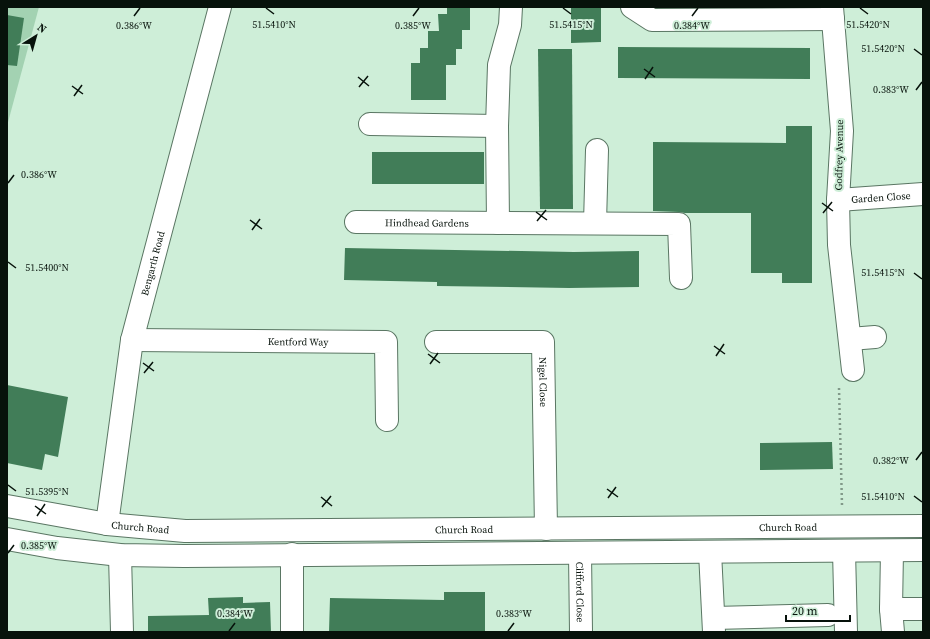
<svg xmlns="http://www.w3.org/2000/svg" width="930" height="639" font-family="'Source Serif 4',serif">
<rect width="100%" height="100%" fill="#ceeed8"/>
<path fill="#a3d2b2" d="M7,7H39L7,126Z"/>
<g fill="#417d58">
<path d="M447,7H470V30H462V49H456V65H446V100H411V63H420V48H428V31H439L438,14H447Z"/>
<path d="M571,7H601V42L571,43Z"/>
<path d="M7,15L24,18L17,66L7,65Z"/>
<path d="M618,47L810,48V79L618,78Z"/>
<path d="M538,49H572L573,209H540Z"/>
<path d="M786,126H812V283H782V273H751V213H685L679,212L653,211V142L786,143Z"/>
<rect x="372" y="152" width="112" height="32"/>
<path d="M345,248L574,252L639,251V287L569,288L437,286V282L344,280Z"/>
<path d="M7,385L68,397L58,457L45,454L42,470L7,463Z"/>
<path d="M832,442L833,469L760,470V443Z"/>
<path d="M444,592H485V632H329L330,598L444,600Z"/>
<path d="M243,597V603L270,602L271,632H148V616L209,615L208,598Z"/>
</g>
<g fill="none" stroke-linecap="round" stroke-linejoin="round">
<defs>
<g id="minor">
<path d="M632,7L652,20L833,19"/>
<path d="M832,7L842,131L838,200L839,245L853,370"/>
<path d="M370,124L497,126"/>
<path id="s1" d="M838,200L923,194"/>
<path id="s2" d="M356,222L679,224L681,278"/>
<path d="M498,223L497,126L499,65L510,25L511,7"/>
<path d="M595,223L597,150"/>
<path d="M850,339L875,337"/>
<path id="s3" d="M132,340L386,342L387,420"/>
<path id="s4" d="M436,342H543L546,529"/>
<path id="s5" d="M107,524L132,340L220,7"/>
<path d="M844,551L846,632"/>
<path d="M892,551L891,609L893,632"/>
<path d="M710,552L714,632"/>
<path id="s6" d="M580,553L581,632"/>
<path d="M292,554V632"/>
<path d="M120,555L122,632"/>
<path d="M891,609H923"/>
<path d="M714,618L828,615"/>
</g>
<g id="highway">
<path id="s7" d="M7,506L107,524L185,531L923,526"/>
<path d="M7,539L57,548L120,555L184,556L923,550"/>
</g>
</defs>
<use href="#minor" stroke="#5a7663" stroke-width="24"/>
<use href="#highway" stroke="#5a7663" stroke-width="24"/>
<path stroke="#819989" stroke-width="2.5" stroke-dasharray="2 3" stroke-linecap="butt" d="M839,388L842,505"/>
<use href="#minor" stroke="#fff" stroke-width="22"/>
<use href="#highway" stroke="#fff" stroke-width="22"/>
</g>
<path fill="none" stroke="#07120b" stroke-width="1.5" d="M266,8L274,14M563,8L571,14M860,8L868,14M134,16L140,8M413,16L419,8M692,16L698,8M914,49L922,55M644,69L655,77M358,77L369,86M645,79L653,67M72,86L83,94M359,87L368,76M916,90L922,82M74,96L82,85M8,183L14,175M822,203L833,211M536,212L547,220M823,213L832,202M250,220L262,229M537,221L546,210M252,230L260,219M8,262L16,268M914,273L922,279M714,346L725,354M428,354L440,363M716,356L724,344M143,363L154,371M430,364L438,353M144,373L153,362M916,460L922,452M8,485L16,491M607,489L618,497M914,496L922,502M321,497L332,506M608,498L616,487M35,506L46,514M322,507L331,496M37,516L45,504M8,553L14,545M229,631L235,623M508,631L514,623"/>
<g text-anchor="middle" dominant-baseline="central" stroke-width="4" stroke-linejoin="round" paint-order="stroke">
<g font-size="10" fill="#07120b" stroke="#ceeed8">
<text transform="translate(839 155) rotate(-89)">Godfrey Avenue</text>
<text stroke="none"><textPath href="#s1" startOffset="43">Garden Close</textPath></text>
<text stroke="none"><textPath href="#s2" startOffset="71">Hindhead Gardens</textPath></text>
<text stroke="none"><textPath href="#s5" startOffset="265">Bengarth Road</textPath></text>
<text stroke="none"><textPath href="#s3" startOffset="166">Kentford Way</textPath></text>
<text stroke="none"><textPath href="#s4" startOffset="147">Nigel Close</textPath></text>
<text stroke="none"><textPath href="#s7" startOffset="135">Church Road</textPath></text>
<text stroke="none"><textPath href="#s7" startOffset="783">Church Road</textPath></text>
<text stroke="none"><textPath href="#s7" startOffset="459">Church Road</textPath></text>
<text stroke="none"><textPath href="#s6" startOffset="39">Clifford Close</textPath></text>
</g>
</g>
<g font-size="10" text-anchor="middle" fill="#07120b" stroke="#ceeed8" stroke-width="4" stroke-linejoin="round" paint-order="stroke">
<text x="274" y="28">51.5410°N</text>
<text x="571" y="28">51.5415°N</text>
<text x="868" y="28">51.5420°N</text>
<text x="134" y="29">0.386°W</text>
<text x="413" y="29">0.385°W</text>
<text x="692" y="29">0.384°W</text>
<text x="883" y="52">51.5420°N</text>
<text x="891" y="93">0.383°W</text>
<text x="39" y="178">0.386°W</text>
<text x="47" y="271">51.5400°N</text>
<text x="883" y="276">51.5415°N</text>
<text x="891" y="464">0.382°W</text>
<text x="47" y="495">51.5395°N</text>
<text x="883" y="500">51.5410°N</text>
<text x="39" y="549">0.385°W</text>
<text x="235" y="617">0.384°W</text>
<text x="514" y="617">0.383°W</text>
</g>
<rect width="930" height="639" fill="none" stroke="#07120b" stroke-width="16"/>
<g transform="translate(36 36) rotate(37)" stroke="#ceeed8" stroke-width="3" paint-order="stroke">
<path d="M0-3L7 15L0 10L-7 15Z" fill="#07120b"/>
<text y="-6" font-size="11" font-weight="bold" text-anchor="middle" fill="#07120b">N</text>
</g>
<path d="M786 615v6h64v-6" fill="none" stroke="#07120b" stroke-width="2"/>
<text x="792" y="615" font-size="12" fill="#07120b" stroke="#ceeed8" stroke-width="3" paint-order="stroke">20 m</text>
</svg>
